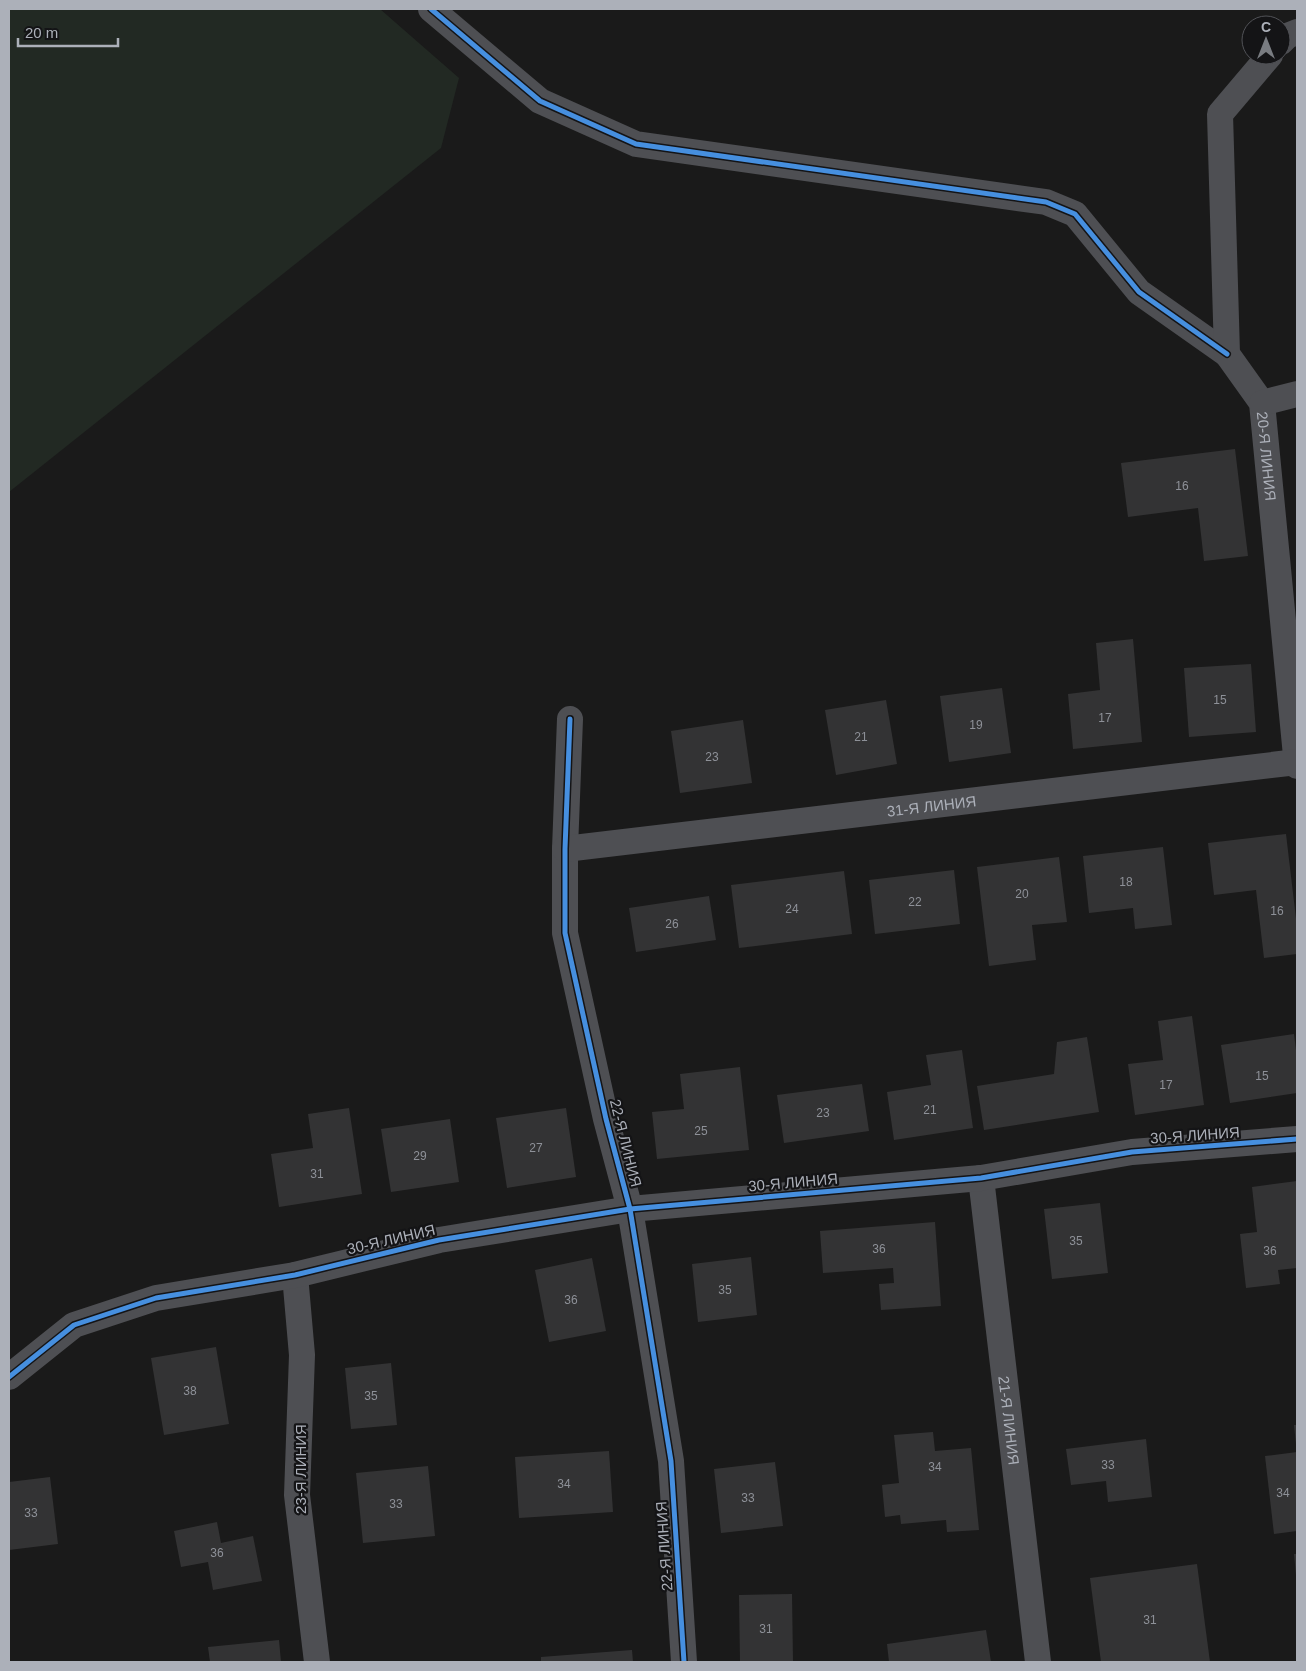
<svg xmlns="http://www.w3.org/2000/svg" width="1306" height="1671" font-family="Arial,sans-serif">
<rect width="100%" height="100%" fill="#1a1a1a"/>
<path fill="#222923" d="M9,9H380L459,78L441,148L9,492Z"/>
<g fill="#333334">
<path d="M1235,449L1248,556L1204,561L1198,508L1128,517L1121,463Z"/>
<path d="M1133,639L1142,742L1073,749L1068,694L1100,690L1096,643Z"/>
<path d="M1251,664L1256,732L1189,737L1184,668Z"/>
<path d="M1002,688L1011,753L949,762L940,696Z"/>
<path d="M886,700L897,764L836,775L825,710Z"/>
<path d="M743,720L752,783L680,793L671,731Z"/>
<path d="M1286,834L1297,927V954L1264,958L1256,890L1214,895L1208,843Z"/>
<path d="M1163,847L1172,925L1135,929L1133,908L1089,913L1083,856Z"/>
<path d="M1059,857L1067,922L1032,925L1036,960L989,966L977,867Z"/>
<path d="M954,870L960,924L875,934L869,880Z"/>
<path d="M844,871L852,934L739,948L731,885Z"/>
<path d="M709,896L716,940L636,952L629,908Z"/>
<path d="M1192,1016L1204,1105L1135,1115L1128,1064L1163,1060L1158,1021Z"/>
<path d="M1294,1034L1297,1058V1093L1230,1103L1221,1045Z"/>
<path d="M1087,1037L1099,1112L984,1130L977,1086L1054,1074L1057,1042Z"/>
<path d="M962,1050L973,1128L894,1140L887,1092L931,1085L926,1055Z"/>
<path d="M740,1067L749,1150L657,1159L652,1112L684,1109L680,1074Z"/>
<path d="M862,1084L869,1131L784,1143L777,1095Z"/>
<path d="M349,1108L362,1194L279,1207L271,1154L313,1148L308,1114Z"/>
<path d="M566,1108L576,1177L507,1188L496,1118Z"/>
<path d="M450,1119L459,1182L391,1192L381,1129Z"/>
<path d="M1297,1181V1268L1278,1270L1280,1284L1246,1288L1240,1234L1257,1232L1252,1187Z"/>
<path d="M1100,1203L1108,1273L1052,1279L1044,1209Z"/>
<path d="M935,1222L941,1306L881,1310L879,1284L894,1283L893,1268L823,1273L820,1231Z"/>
<path d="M751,1257L757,1315L698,1322L692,1264Z"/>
<path d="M592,1258L606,1331L549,1342L535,1270Z"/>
<path d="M216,1347L229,1424L164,1435L151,1358Z"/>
<path d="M391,1363L397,1425L351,1429L345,1368Z"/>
<path d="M1294,1425H1297V1444H1296Z"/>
<path d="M933,1432L935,1451L971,1448L979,1530L947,1532L946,1520L901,1524L900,1515L885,1517L882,1485L899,1483L894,1435Z"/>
<path d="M1146,1439L1152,1497L1108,1502L1106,1481L1071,1485L1066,1449Z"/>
<path d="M609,1451L613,1512L519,1518L515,1457Z"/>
<path d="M1297,1452V1531L1274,1534L1265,1456Z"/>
<path d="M775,1462L783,1526L721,1533L714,1469Z"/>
<path d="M428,1466L435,1536L363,1543L356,1473Z"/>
<path d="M50,1477L58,1544L9,1550V1482Z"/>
<path d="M217,1522L221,1543L253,1536L262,1581L213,1590L208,1562L181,1567L174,1531Z"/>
<path d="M1294,1554H1297V1574L1296,1575Z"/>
<path d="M1197,1564L1210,1662H1101L1090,1578Z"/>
<path d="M792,1594L793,1662H740L739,1595Z"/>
<path d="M986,1630L991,1662H889L887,1644Z"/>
<path d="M279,1640L281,1662H210L208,1647Z"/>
<path d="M632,1650L633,1662H541V1657Z"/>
</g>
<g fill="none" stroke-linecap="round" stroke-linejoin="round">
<g stroke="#4e4f53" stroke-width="26">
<path d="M431,9L540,101L636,144L1046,202L1075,214L1139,292L1227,354"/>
<path d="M1281,42L1287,36L1297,32"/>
<path id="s1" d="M1270,55L1220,114L1227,354L1262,403L1297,766"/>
<path d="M1262,403L1297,394"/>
<path d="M570,719L565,849V933L606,1119L630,1209L671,1461L684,1662"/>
<path id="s2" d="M565,849L1297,762"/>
<path id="s3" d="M981,1178L1038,1662"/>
<path d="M295,1275L302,1355L297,1495L317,1662"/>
<path d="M9,1377L74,1325L156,1298L295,1275L439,1240L630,1209L981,1178L1132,1152L1297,1139"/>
</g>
<defs>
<g id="cycleway">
<path d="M431,9L540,101L636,144L1046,202L1075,214L1139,292L1227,354"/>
<path d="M570,719L565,849V933L606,1119L630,1209L671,1461L684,1662"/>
<path d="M9,1377L74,1325L156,1298L295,1275L439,1240L630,1209L981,1178L1132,1152L1297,1139"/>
</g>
</defs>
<use href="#cycleway" stroke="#141416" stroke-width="8"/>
<use href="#cycleway" stroke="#468fdf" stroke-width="5"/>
</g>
<g text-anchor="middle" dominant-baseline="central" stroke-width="4.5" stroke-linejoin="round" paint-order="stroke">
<g font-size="12" fill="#8e9198">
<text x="1182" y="486">16</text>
<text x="1220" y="700">15</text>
<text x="1105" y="718">17</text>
<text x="976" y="725">19</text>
<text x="861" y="737">21</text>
<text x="712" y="757">23</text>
<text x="1126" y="882">18</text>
<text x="1022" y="894">20</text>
<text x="915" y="902">22</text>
<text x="792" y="909">24</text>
<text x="1277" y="911">16</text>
<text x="672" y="924">26</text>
<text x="1262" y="1076">15</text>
<text x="1166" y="1085">17</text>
<text x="930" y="1110">21</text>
<text x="823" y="1113">23</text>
<text x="701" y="1131">25</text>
<text x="536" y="1148">27</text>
<text x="420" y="1156">29</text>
<text x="317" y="1174">31</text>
<text x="1076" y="1241">35</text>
<text x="879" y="1249">36</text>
<text x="1270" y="1251">36</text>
<text x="725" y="1290">35</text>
<text x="571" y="1300">36</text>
<text x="190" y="1391">38</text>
<text x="371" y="1396">35</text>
<text x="1108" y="1465">33</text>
<text x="935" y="1467">34</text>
<text x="564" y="1484">34</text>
<text x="1283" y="1493">34</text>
<text x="748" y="1498">33</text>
<text x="396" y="1504">33</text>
<text x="31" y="1513">33</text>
<text x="217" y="1553">36</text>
<text x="1150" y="1620">31</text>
<text x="766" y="1629">31</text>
</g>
<g font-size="15" fill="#acb0b9" stroke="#141416">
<text stroke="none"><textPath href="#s1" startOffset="431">20-Я ЛИНИЯ</textPath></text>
<text stroke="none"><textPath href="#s2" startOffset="369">31-Я ЛИНИЯ</textPath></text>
<text transform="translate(1195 1135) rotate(-4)">30-Я ЛИНИЯ</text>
<text transform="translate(626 1143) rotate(76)">22-Я ЛИНИЯ</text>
<text transform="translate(793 1182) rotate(-5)">30-Я ЛИНИЯ</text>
<text transform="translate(391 1239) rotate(-13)">30-Я ЛИНИЯ</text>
<text stroke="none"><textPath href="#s3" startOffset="244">21-Я ЛИНИЯ</textPath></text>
<text transform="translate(300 1469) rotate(-90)">23-Я ЛИНИЯ</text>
<text transform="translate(664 1546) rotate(-94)">22-Я ЛИНИЯ</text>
</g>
</g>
<rect width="1306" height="1671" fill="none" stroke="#acb0b9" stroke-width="20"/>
<g transform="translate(1266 40)"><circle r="24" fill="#141416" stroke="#515257"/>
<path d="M0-4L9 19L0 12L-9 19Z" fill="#797c81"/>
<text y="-8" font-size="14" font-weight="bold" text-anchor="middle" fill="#acb0b9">С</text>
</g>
<path d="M18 38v8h100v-8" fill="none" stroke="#acb0b9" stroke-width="2.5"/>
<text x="25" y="38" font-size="15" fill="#acb0b9" stroke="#141416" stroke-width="4" paint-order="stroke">20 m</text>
</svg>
